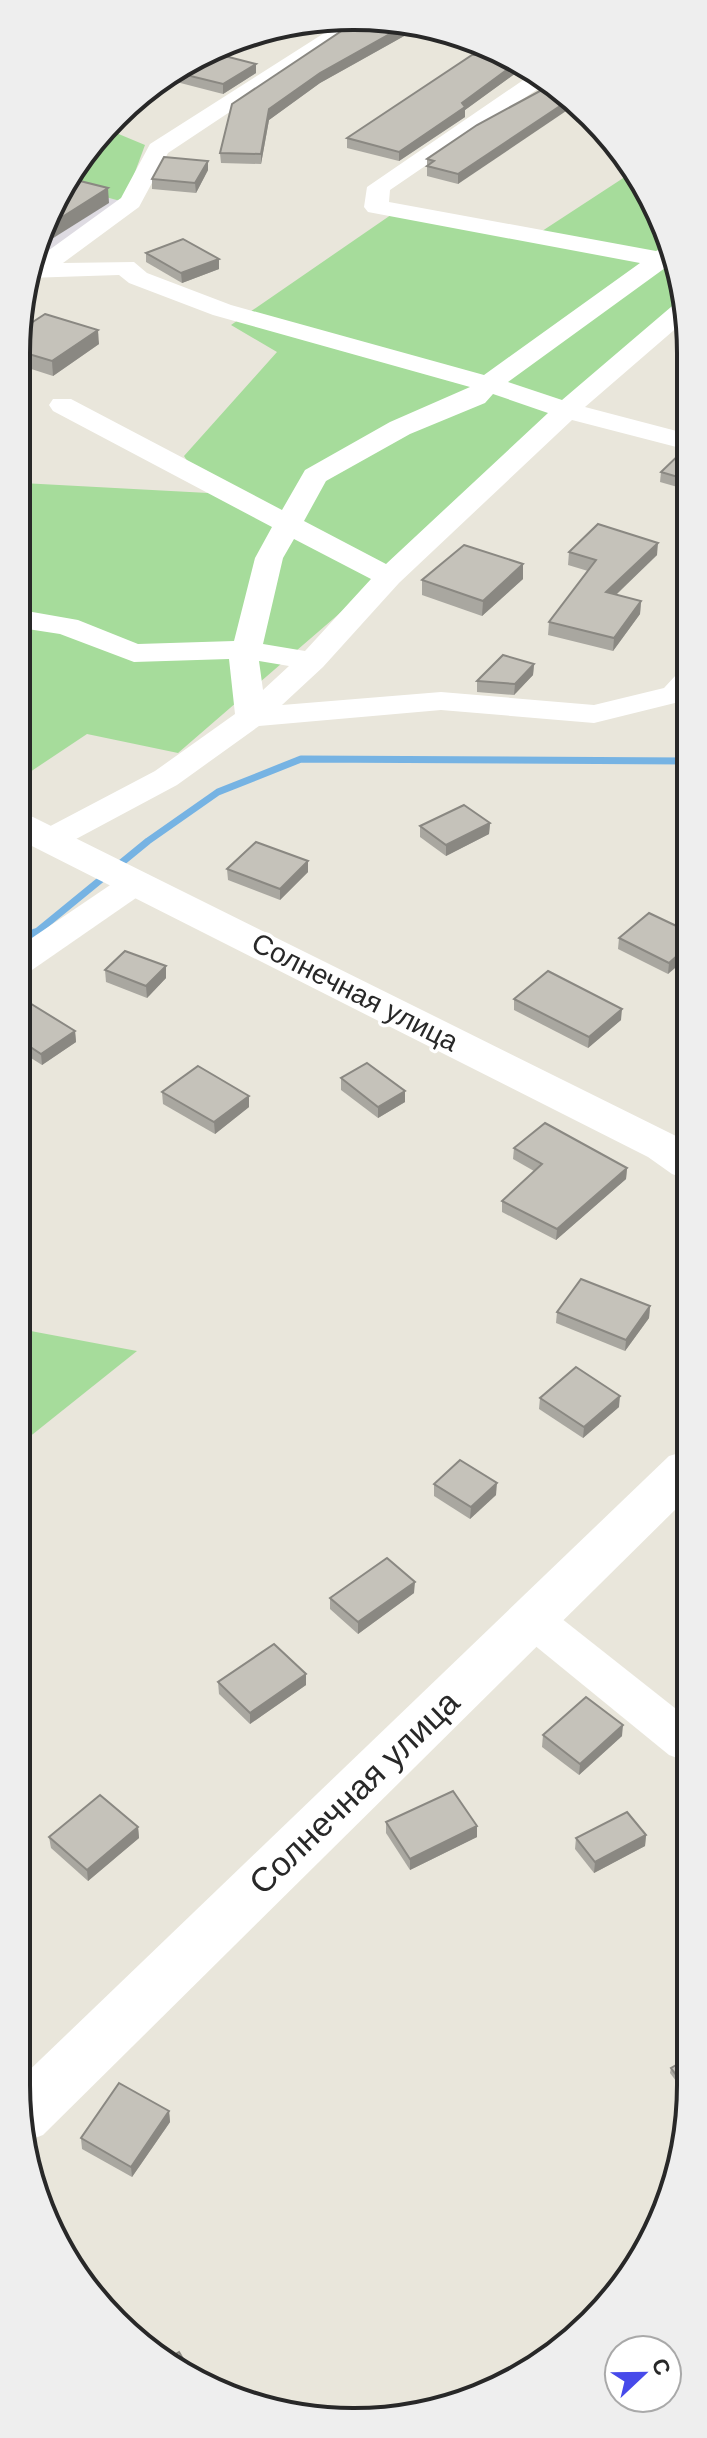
<svg xmlns="http://www.w3.org/2000/svg" width="707" height="2438" font-family="Arial,sans-serif">
<rect width="100%" height="100%" fill="#e9e6db"/>
<path fill="#dedbe2" d="M65,186L124,202L28,274Z"/>
<g fill="#a6dc9b">
<path d="M109,130L145,145L124,202L65,186L73,166Z"/>
<path d="M634,171L656,205L686,304L369,588L178,753L87,734L21,778L22,483L208,493L184,456L277,352L231,325L401,208L536,235Z"/>
<path d="M19,1329H20L137,1351L18,1446Z"/>
</g>
<g fill="none" stroke-linecap="round" stroke-linejoin="round">
<path stroke="#76b3e3" stroke-width="7" d="M33,935L148,841L218,792L301,759L687,761"/>
<path stroke="#76b3e3" stroke-width="9" d="M20,945L35,933"/>
<g fill="#fff" fill-rule="evenodd">
<path d="M365,22L168,153L139,207L63,263L134,262L147,273L231,305L484,375L640,263L368,212L364,207L367,187L535,72L548,82L390,190L389,202L656,251L669,245L676,269L665,268L508,382L562,400L678,301L685,299L688,318L585,407L688,434V450L572,420L399,583L323,667L282,705L441,692L594,705L664,688L676,675L687,672V700L594,723L441,710L259,726L177,785L63,846L51,849L39,846L35,839L39,832L155,771L235,714L229,659L134,662L60,634L21,628V610L78,620L138,644L234,641L255,558L272,527L53,411L49,405L53,399H71L282,510L305,470L390,422L470,387L213,315L129,283L119,275L27,278L34,261L121,198L150,144L340,23ZM493,394L548,413L386,564L304,521L326,481L410,434L485,403ZM294,539L371,579L305,651L263,644L283,558ZM259,661L289,666L263,690Z"/>
<path d="M137,872L149,875L154,882L149,889L32,970L20,973V946L125,875Z"/>
<path d="M532,1602L547,1607L685,1716V1761L669,1755L517,1631L510,1619L517,1607Z"/>
</g>
<g fill="#fff" fill-rule="evenodd">
<path d="M21,814L33,817L678,1137L687,1143L686,1179L672,1174L648,1157L20,840Z"/>
<path d="M686,1451V1499L43,2135L27,2141L16,2083L669,1456Z"/>
</g>
</g>
<g fill="#a9a7a0">
<path d="M419,22L432,27L422,26L356,63L320,83L269,120L261,164L221,163L220,153L232,104Z"/>
<path d="M213,53L256,73L223,94L161,78L166,73Z"/>
<path d="M522,61L527,65L465,110V117L399,161L347,148V138Z"/>
<path d="M551,85L458,184L427,176V159Z"/>
<path d="M208,170L196,193L152,189V179Z"/>
<path d="M146,253L219,259V269L182,283L146,262Z"/>
<path d="M22,329L99,344L53,376L22,366Z"/>
<path d="M688,446V490L660,482L661,472Z"/>
<path d="M569,552L657,555L616,595L641,601L640,614L613,651L548,635L549,622L588,571L568,565Z"/>
<path d="M523,564V579L482,616L422,595V580Z"/>
<path d="M534,664L533,675L514,695L477,692V681Z"/>
<path d="M490,823L489,834L446,856L420,837V826Z"/>
<path d="M227,869L308,872L280,900L228,880Z"/>
<path d="M687,931L668,974L618,949L619,938Z"/>
<path d="M105,970L166,978L147,998L106,982Z"/>
<path d="M20,997L75,1031L76,1042L42,1065L20,1051Z"/>
<path d="M514,999L621,1020L588,1048L514,1010Z"/>
<path d="M341,1078L405,1102L378,1118L341,1090Z"/>
<path d="M162,1092L249,1096V1107L215,1134L163,1104Z"/>
<path d="M514,1148L627,1168L626,1179L556,1240L502,1212V1201L534,1171L513,1159Z"/>
<path d="M650,1306L649,1318L625,1351L556,1323L557,1312Z"/>
<path d="M540,1398L619,1407L583,1438L539,1409Z"/>
<path d="M434,1484L496,1495L470,1519L434,1496Z"/>
<path d="M414,1593L358,1634L330,1609V1598Z"/>
<path d="M306,1674V1685L250,1724L219,1694L218,1682Z"/>
<path d="M685,1699V1713L680,1708L681,1703Z"/>
<path d="M543,1735L622,1736L579,1775L542,1747Z"/>
<path d="M386,1822L477,1837L410,1870L386,1833Z"/>
<path d="M138,1827L139,1838L88,1881L51,1848L49,1837Z"/>
<path d="M646,1835L645,1846L594,1873L575,1849L576,1838Z"/>
<path d="M685,2060V2093L670,2073L671,2068Z"/>
<path d="M169,2111L170,2122L132,2177L82,2149L81,2138Z"/>
</g>
<g fill="#8a8882">
<path d="M411,22H419L422,24V26L320,83L269,120L261,164V154L269,109L320,73Z"/>
<path d="M520,60L527,65L465,110V117L399,161V152L462,103Z"/>
<path d="M256,64V73L223,94V84Z"/>
<path d="M569,100L575,105L458,184V174Z"/>
<path d="M208,161V170L196,193L195,183Z"/>
<path d="M108,188L109,203L39,247L48,226Z"/>
<path d="M219,259V269L182,283L181,273Z"/>
<path d="M98,330L99,344L53,376L52,361Z"/>
<path d="M658,543L657,555L605,605L606,592Z"/>
<path d="M523,564V579L482,616L483,601Z"/>
<path d="M641,601L640,614L613,651L614,638Z"/>
<path d="M534,664L533,675L514,695L515,684Z"/>
<path d="M490,823L489,834L446,856V845Z"/>
<path d="M308,861V872L280,900V889Z"/>
<path d="M687,947V958L668,974L669,963Z"/>
<path d="M166,966V978L147,998L146,986Z"/>
<path d="M622,1009L621,1020L588,1048L589,1037Z"/>
<path d="M75,1031L76,1042L42,1065L41,1054Z"/>
<path d="M405,1091V1102L378,1118V1107Z"/>
<path d="M249,1096V1107L215,1134L214,1122Z"/>
<path d="M627,1168L626,1179L556,1240L557,1229Z"/>
<path d="M650,1306L649,1318L625,1351L626,1340Z"/>
<path d="M620,1396L619,1407L583,1438L584,1427Z"/>
<path d="M497,1483L496,1495L470,1519L471,1507Z"/>
<path d="M415,1582L414,1593L358,1634V1622Z"/>
<path d="M306,1674V1685L250,1724V1713Z"/>
<path d="M623,1725L622,1736L579,1775L580,1764Z"/>
<path d="M477,1826V1837L410,1870V1859Z"/>
<path d="M138,1827L139,1838L88,1881L87,1870Z"/>
<path d="M646,1835L645,1846L594,1873L595,1862Z"/>
<path d="M169,2111L170,2122L132,2177L131,2167Z"/>
</g>
<g fill="#c5c2ba" stroke="#8a8882" stroke-width="2">
<path d="M355,22H411L320,73L269,109L261,154L220,153L232,104Z"/>
<path d="M487,48L520,60L462,103L465,107L399,152L347,138L472,55H476Z"/>
<path d="M213,53L256,64L223,84L170,71Z"/>
<path d="M551,85L569,100L458,174L427,166L434,161L427,159L477,125Z"/>
<path d="M164,157L208,161L195,183L152,179Z"/>
<path d="M68,178L108,188L48,226Z"/>
<path d="M183,239L219,259L181,273L146,253Z"/>
<path d="M45,314L98,330L52,361L22,352V329Z"/>
<path d="M688,446V480L661,472Z"/>
<path d="M598,524L658,543L606,592L641,601L614,638L549,622L596,560L569,552Z"/>
<path d="M464,545L523,564L483,601L422,580Z"/>
<path d="M503,655L534,664L515,684L477,681Z"/>
<path d="M464,805L490,823L446,845L420,826Z"/>
<path d="M256,842L308,861L280,889L227,869Z"/>
<path d="M649,913L687,931V947L669,963L619,938Z"/>
<path d="M125,951L166,966L146,986L105,970Z"/>
<path d="M548,971L622,1009L589,1037L514,999Z"/>
<path d="M20,997L75,1031L41,1054L20,1040Z"/>
<path d="M367,1063L405,1091L378,1107L341,1078Z"/>
<path d="M198,1066L249,1096L214,1122L162,1092Z"/>
<path d="M545,1123L627,1168L557,1229L502,1201L542,1164L514,1148Z"/>
<path d="M581,1279L650,1306L626,1340L557,1312Z"/>
<path d="M576,1367L620,1396L584,1427L540,1398Z"/>
<path d="M460,1460L497,1483L471,1507L434,1484Z"/>
<path d="M387,1558L415,1582L358,1622L330,1598Z"/>
<path d="M274,1644L306,1674L250,1713L218,1682Z"/>
<path d="M586,1697L623,1725L580,1764L543,1735Z"/>
<path d="M453,1791L477,1826L410,1859L386,1822Z"/>
<path d="M100,1795L138,1827L87,1870L49,1837Z"/>
<path d="M627,1812L646,1835L595,1862L576,1838Z"/>
<path d="M685,2060V2087L671,2068Z"/>
<path d="M119,2083L169,2111L131,2167L81,2138Z"/>
<path d="M179,2352L196,2381L167,2359Z"/>
</g>
<g text-anchor="middle" dominant-baseline="central" stroke-width="7" stroke-linejoin="round" paint-order="stroke">
<g font-size="28" fill="#282828" stroke="#fff">
<text transform="translate(355 992) rotate(27)">Солнечная улица</text>
</g>
<g font-size="34" fill="#282828" stroke="#fff">
<text transform="translate(354 1792) rotate(-44)">Солнечная улица</text>
</g>
</g>
<path d="M0 0H707V2438H0ZM353 30H354A323 323 0 0 1 677 353V2085A323 323 0 0 1 354 2408H353A323 323 0 0 1 30 2085V353A323 323 0 0 1 353 30Z" fill="#eee" fill-rule="evenodd"/>
<path fill="none" stroke="#282828" stroke-width="4" d="M353 30H354A323 323 0 0 1 677 353V2085A323 323 0 0 1 354 2408H353A323 323 0 0 1 30 2085V353A323 323 0 0 1 353 30Z"/>
<g transform="translate(643 2374) rotate(68)"><circle r="38" fill="#ffffff" stroke="#a9a9a9" stroke-width="2"/>
<path d="M0-6L14 30L0 20L-14 30Z" fill="#474aea"/>
<text y="-12" font-size="22" font-weight="bold" text-anchor="middle" fill="#282828">С</text>
</g>
</svg>
